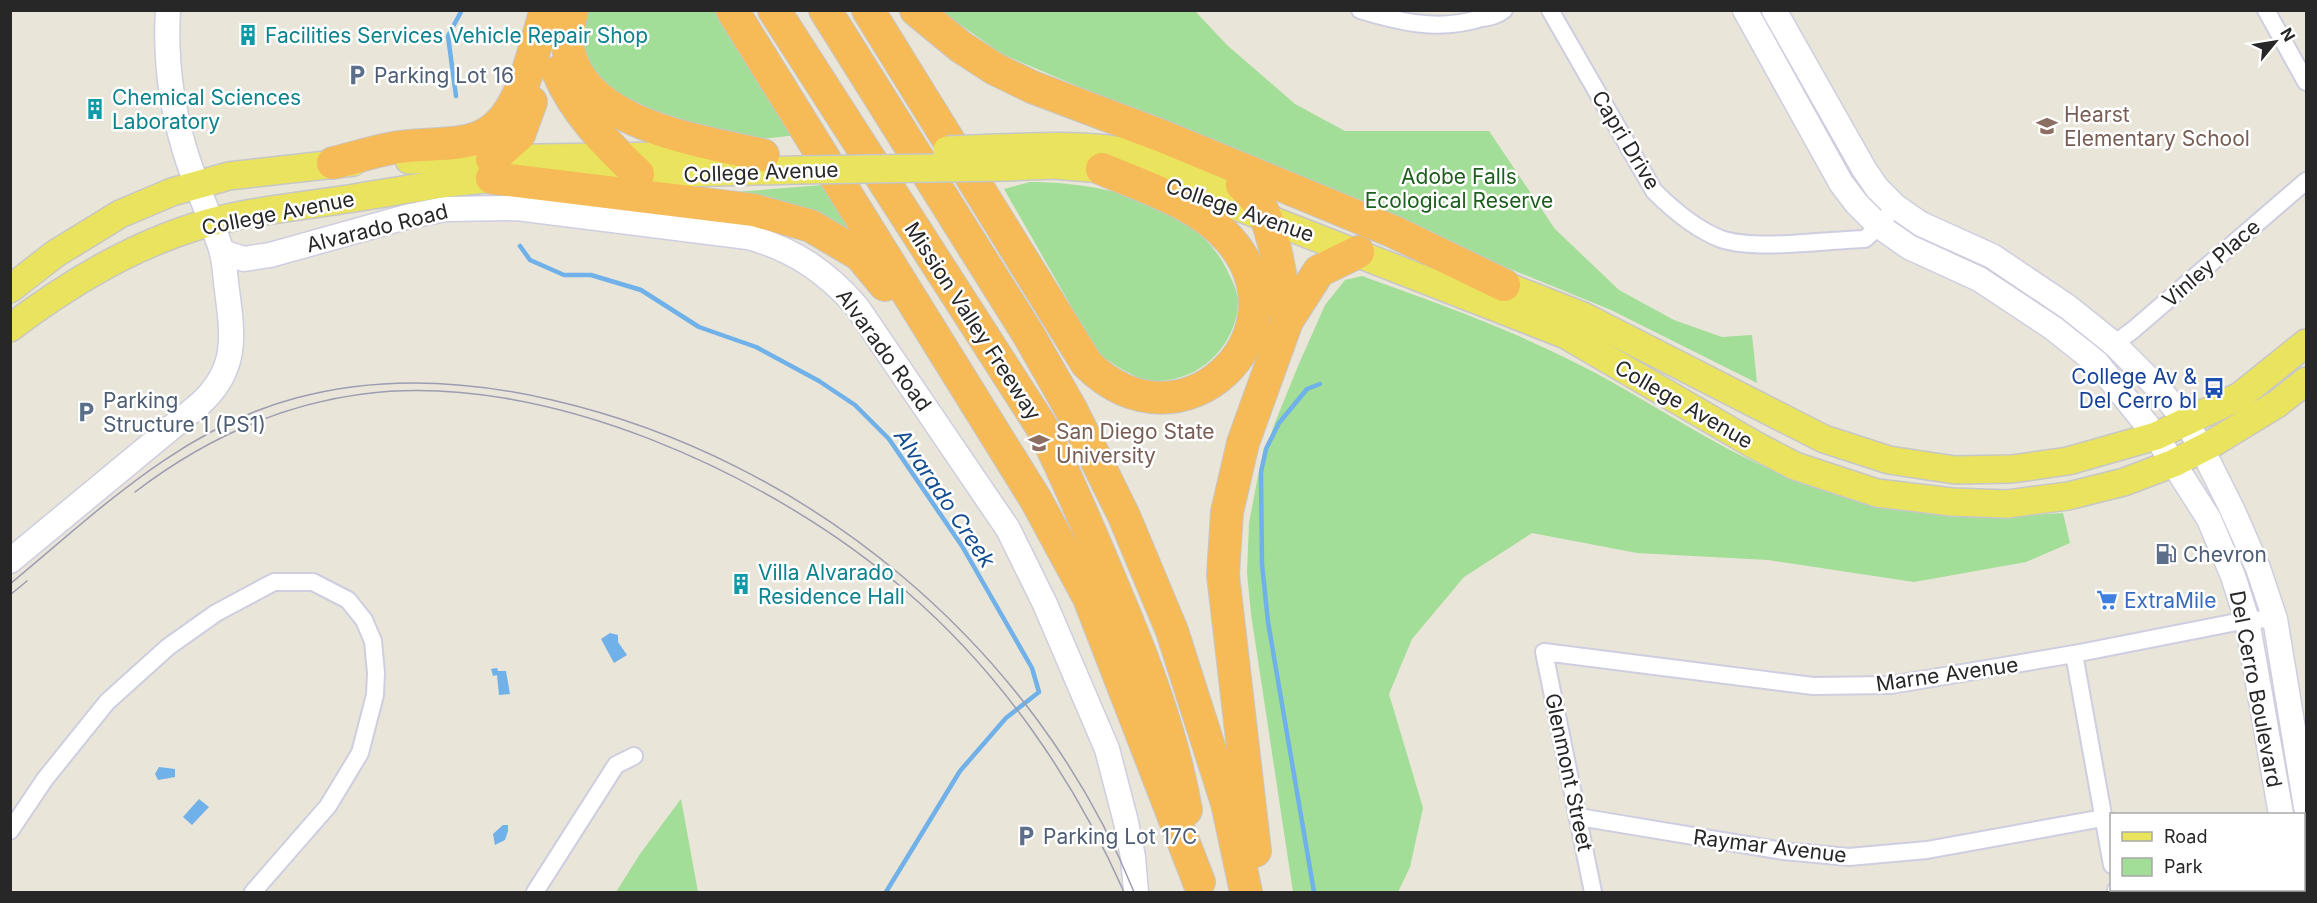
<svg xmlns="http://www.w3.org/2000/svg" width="2317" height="903" font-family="Inter,sans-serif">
<rect width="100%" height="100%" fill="#e9e5d9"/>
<g fill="#a2de97">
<path d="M587,11H722L797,135L761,139L701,131L616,98L591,68L580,39Z"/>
<path d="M941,11H1195L1227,45L1295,104L1345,131H1489L1555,229L1619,290L1674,320L1722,337L1752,335L1757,383L1611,310L1461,249L1002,54Z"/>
<path d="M1030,182C1098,182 1192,201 1226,268C1231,278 1238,291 1238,302C1237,341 1206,375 1168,380C1162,381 1155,383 1150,382C1131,376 1113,364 1098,353L1004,189Z"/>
<path d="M823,185L862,242L722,193Z"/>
<path d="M1362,276C1435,302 1507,328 1576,363C1622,386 1665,414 1710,439C1794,487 1890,517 1987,517C2012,518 2038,514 2063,513L2070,543L2026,562L1914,582L1768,560L1637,553L1532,533L1464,577L1412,639L1389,694L1423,808L1410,867L1398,892H1293L1251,614L1247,573L1249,523L1258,476L1274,425L1298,366L1325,305L1345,280Z"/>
<path d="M681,799L698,892H616L640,854Z"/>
</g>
<g fill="#6fb1e8">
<path d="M610,633L618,635V642L627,655L614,663L601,639Z"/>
<path d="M497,668L498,671H506L510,694L499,695L497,675L493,676L491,669Z"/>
<path d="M159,767L175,769V777L158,780L155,774Z"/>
<path d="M199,799L209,807L192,825L183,817Z"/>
<path d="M503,825H508V831L505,840L495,845L493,834Z"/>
</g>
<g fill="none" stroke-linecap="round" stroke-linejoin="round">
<g stroke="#6fb1e8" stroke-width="4.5">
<path d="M456,96L448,36L462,10"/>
<path d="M520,246L530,260L564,275H591L641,290L699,327L756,347L819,381L855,405L889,439L962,546L1032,668L1039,692L1006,718L960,771L886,892"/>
<path d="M1314,892L1268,622L1262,564L1261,472L1266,449L1279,423L1307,389L1320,384"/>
</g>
<defs>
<g id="street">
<path d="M1360,10C1400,22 1437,31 1478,19C1487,17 1497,16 1504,10"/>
<path d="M1550,10L1654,191C1673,210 1695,229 1721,239C1756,251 1827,240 1865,239L1879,226L1895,206"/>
<path d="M2266,10L2306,82"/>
<path d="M2114,344L2133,330L2306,181"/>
<path d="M2074,654L2112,865"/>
<path d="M1579,817L1783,851L1849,857L1927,850L2103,818"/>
<path d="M10,831L45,779L107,702L168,647L216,613L274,582H313L348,600L364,620L373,641L376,673L375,695L360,753L328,806L253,892"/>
<path d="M2116,890V892"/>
<path d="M535,892L616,765L634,756"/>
<path d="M1593,892L1544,652L1813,686L1891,685L2074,654L2247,620L2275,619"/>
</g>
<g id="secondary">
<path d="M1745,10L1841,183L1857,204L1879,226L1909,247L1979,279L2053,328L2097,363L2156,436L2209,519L2233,576L2247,620L2281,814"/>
<path d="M1774,10L1864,169L1877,188L1895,206L1921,224L1992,256L2068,307L2114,344L2160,390L2186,422L2202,449L2232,509L2258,568L2275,619L2306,807"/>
<path d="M222,252L244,259L270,255L406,217L445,209L517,208L748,237C793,249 827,272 857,307L1008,529L1045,604L1107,749L1126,822L1133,857L1136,892"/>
<path d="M10,561L200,404C238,369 233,337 227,290C225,277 225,262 221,249C210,216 195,184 185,151C171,105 165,58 168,10"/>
<path d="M2294,890L2295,892"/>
</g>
<g id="primary">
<path d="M997,148C1034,147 1070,145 1107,149C1161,155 1212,174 1262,193"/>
<path d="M409,160L728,155"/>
<path d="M1005,167L1054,165L1102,169L1187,187L1566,335L1753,444L1795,466L1877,493L1952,502L2007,504L2068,496L2124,482L2174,463L2213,443L2277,404L2306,381"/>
<path d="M563,176L797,170"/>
<path d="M1486,278L1583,316L1824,439L1889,460L1955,470L2012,469L2068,461L2156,436L2240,396L2306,343"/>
<path d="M10,289L55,254L120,214L172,192L229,176L353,162"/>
<path d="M10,328C79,276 156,231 242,215C279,208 317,204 354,198C406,190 459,179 512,178"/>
</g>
<g id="highway">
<path d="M572,10C570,22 566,35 568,47C580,125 702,141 763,155"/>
<path d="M732,10L1036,500L1089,598L1199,882"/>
<path d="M774,10L1043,429C1068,480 1090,531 1112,584C1143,657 1172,731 1186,810"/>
<path d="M825,10L1028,334L1072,411L1124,516L1172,631L1227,803L1246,892"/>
<path d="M868,10L1087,364C1183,459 1310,332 1229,239C1197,203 1146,188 1102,169"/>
<path d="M916,10L961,47L995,69L1032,87L1162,136L1392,231L1504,285"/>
<path d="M558,72C574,111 607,145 638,174"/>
<path d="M492,159L519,135L531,102"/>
<path d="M333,163C355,158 377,150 399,147C444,140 486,154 513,105C529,77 536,41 546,10"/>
<path d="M492,178L754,210L811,226L860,255L885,285"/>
<path d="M1242,185C1248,191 1254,196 1258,203C1274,224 1284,293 1287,321"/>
<path d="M1255,851L1223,575L1227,512L1243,443L1287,321L1319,271L1358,252"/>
</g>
</defs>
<use href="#street" stroke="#cecee0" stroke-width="20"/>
<use href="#secondary" stroke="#cecee0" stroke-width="27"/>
<use href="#primary" stroke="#c7c7c7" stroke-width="30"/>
<use href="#highway" stroke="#c7c7c7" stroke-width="34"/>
<use href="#street" stroke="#fff" stroke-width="16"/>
<use href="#secondary" stroke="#fff" stroke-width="24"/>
<use href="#primary" stroke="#e9e35e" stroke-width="27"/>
<use href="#highway" stroke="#f6ba57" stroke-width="32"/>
<g stroke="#9d9cb1" stroke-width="1.5">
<path d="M135,492C203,440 278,405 363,394C544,370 773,475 907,592C1001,673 1074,779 1124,892"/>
<path d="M10,584C98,511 182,428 296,398C381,375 467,380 552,400C809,459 1035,647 1134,892"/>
<path d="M10,595L27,581"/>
</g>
<defs>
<g id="primary-bridge">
<path d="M947,150L997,148"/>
<path d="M797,170L1005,167"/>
</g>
</defs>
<use href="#primary-bridge" stroke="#c7c7c7" stroke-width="30" stroke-linecap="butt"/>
<use href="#primary-bridge" stroke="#e9e35e" stroke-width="27"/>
</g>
<defs>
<symbol id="building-bare" viewBox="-9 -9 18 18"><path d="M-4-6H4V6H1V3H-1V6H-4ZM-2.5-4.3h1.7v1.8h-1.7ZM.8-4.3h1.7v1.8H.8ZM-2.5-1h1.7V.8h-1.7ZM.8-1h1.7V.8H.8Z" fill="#0f9aa8" stroke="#fff" stroke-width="2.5" paint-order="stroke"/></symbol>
<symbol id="parking-bare" viewBox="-9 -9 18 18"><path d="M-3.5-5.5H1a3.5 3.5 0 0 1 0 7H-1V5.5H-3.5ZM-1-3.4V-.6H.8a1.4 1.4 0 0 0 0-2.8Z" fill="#5c6f8a" stroke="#fff" stroke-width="2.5" paint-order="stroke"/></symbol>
<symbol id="school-bare" viewBox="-9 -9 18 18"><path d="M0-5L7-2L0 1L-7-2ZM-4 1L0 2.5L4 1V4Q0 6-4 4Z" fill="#8d6e63" stroke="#fff" stroke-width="2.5" paint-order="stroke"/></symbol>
<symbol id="bus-bare" viewBox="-9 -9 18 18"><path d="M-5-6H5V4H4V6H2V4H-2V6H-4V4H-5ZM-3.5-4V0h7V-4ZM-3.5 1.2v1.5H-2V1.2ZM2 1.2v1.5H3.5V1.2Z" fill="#1a4fb4" stroke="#fff" stroke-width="2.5" paint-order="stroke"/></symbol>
<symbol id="university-bare" viewBox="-9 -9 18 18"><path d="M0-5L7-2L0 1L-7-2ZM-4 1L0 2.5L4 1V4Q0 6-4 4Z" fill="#8d6e63" stroke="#fff" stroke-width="2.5" paint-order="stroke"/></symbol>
<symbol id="fuel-bare" viewBox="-9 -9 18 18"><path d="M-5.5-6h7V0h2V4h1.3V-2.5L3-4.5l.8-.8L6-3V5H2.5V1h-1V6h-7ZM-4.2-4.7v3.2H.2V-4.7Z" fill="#5c6f8a" stroke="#fff" stroke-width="2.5" paint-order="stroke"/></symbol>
<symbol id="supermarket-bare" viewBox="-9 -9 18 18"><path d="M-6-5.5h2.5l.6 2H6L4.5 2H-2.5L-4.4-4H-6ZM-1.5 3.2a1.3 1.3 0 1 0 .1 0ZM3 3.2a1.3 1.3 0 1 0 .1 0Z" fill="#3f7fe0" stroke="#fff" stroke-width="2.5" paint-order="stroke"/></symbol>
</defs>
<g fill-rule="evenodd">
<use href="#building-bare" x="233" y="20" width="30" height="30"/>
<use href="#parking-bare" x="342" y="60" width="30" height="30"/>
<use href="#building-bare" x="80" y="94" width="30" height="30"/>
<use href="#school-bare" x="2032" y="111" width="30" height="30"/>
<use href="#bus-bare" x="2199" y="373" width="30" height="30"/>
<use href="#parking-bare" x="71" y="397" width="30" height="30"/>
<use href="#university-bare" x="1024" y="428" width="30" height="30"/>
<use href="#fuel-bare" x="2151" y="539" width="30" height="30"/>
<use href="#building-bare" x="726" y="569" width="30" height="30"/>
<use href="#supermarket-bare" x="2092" y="585" width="30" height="30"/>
<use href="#parking-bare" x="1011" y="821" width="30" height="30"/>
</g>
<g text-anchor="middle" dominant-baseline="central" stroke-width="5" stroke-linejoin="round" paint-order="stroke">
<g font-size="21" fill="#0d838f" stroke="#fff" text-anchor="start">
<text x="265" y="35">Facilities Services Vehicle Repair Shop</text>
<text x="112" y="97">Chemical Sciences<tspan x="112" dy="24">Laboratory</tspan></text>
<text x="758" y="572">Villa Alvarado<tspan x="758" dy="24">Residence Hall</tspan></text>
</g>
<g font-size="21" fill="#4e5e75" stroke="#fff" text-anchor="start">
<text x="374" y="75">Parking Lot 16</text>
<text x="103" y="400">Parking<tspan x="103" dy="24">Structure 1 (PS1)</tspan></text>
<text x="2183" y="554">Chevron</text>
<text x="1043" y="836">Parking Lot 17C</text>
</g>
<g font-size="21" fill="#785e54" stroke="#fff" text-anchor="start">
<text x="2064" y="114">Hearst<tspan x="2064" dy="24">Elementary School</tspan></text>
<text x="1056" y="431">San Diego State<tspan x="1056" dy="24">University</tspan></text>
</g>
<g font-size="21" fill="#272727" stroke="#fff">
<text transform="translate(1626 140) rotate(59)">Capri Drive</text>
<text transform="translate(761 172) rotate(-2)">College Avenue</text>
<text transform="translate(1240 210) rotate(19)">College Avenue</text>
<text transform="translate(278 213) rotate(-11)">College Avenue</text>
<text transform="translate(377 228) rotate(-14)">Alvarado Road</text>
<text transform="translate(2211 263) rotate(-41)">Vinley Place</text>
<text transform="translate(973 321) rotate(57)">Mission Valley Freeway</text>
<text transform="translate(884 350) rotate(54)">Alvarado Road</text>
<text transform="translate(1684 404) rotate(30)">College Avenue</text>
<text transform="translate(1947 674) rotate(-8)">Marne Avenue</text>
<text transform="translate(2256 689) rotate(79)">Del Cerro Boulevard</text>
<text transform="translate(1569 772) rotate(78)">Glenmont Street</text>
<text transform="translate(1770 846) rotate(7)">Raymar Avenue</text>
</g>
<g font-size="21" fill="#1d5f1c" stroke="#fff">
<text x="1459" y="176">Adobe Falls<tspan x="1459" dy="24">Ecological Reserve</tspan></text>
</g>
<g font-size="21" fill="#164399" stroke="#fff" text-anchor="end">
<text x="2197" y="376">College Av &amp;<tspan x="2197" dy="24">Del Cerro bl</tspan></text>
</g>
<g font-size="21" fill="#366cbe" stroke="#fff" text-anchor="start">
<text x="2124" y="600">ExtraMile</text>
</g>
<g font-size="22" font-style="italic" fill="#134d8f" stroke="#fff">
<text transform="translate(945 498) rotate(56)">Alvarado Creek</text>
</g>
</g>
<rect width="2317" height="903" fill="none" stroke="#272727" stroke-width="24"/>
<rect x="2110" y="813" width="195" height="78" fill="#ffffff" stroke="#a9a9a9" stroke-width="1.5"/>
<rect x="2122" y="832" width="30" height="9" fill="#e9e35e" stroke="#a9a9a9" stroke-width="1.5"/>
<text x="2164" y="843" font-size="18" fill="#272727">Road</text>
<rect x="2122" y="858" width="30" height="18" fill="#a2de97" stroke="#a9a9a9" stroke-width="1.5"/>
<text x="2164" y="873" font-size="18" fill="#272727">Park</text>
<g transform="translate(2275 42) rotate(60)" stroke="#ffffff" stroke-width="4.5" paint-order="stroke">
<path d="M0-4.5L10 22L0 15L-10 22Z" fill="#272727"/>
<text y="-9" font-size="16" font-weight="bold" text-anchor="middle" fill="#272727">N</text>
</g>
</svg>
